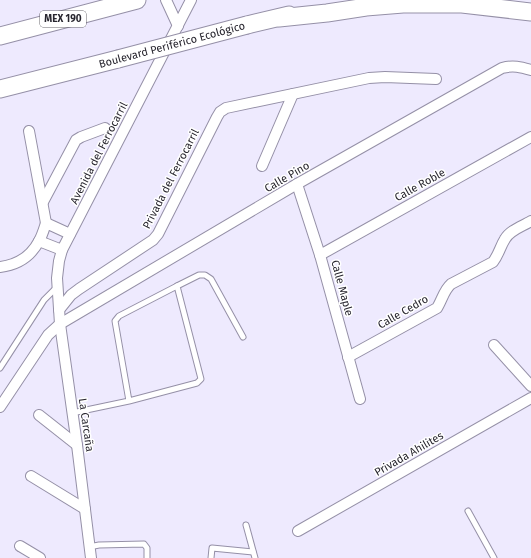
<svg xmlns="http://www.w3.org/2000/svg" width="531" height="558" font-family="'Fira Sans',sans-serif">
<rect width="100%" height="100%" fill="#eeeafe"/>
<g fill="none" stroke-linecap="round" stroke-linejoin="round">
<defs>
<g id="service">
<path d="M177,286L199,275H205L211,279L243,337"/>
<path d="M0,368L44,300L57,287"/>
<path d="M72,413L129,401L197,383L201,379L177,286L119,316L115,321L129,401"/>
<path d="M468,511L494,558"/>
<path d="M246,525L255,558"/>
<path d="M89,547L99,545L144,544L147,548V558"/>
<path d="M211,558L212,548L253,552"/>
</g>
<g id="minor">
<path d="M166,0L178,26"/>
<path d="M29,131L46,223"/>
<path d="M262,166L293,94"/>
<path d="M297,184L320,255L360,399"/>
<path d="M43,202L76,140L81,137L105,128"/>
<path d="M46,223L70,234"/>
<path d="M39,241L62,250"/>
<path d="M320,255L531,137"/>
<path d="M0,267C17,265 31,256 39,241C42,236 44,229 46,223"/>
<path d="M59,310L71,295L79,289L153,240L158,234L217,117L220,112L226,108L369,78L385,77L436,79"/>
<path d="M494,345L531,386"/>
<path d="M348,357L437,308C442,300 444,290 451,284L493,262C499,254 500,247 505,239C510,230 523,226 531,221"/>
<path d="M0,407L48,335L60,324L297,184L502,68C513,65 521,67 531,70"/>
<path d="M39,415L77,445"/>
<path d="M31,476L85,509"/>
<path d="M298,531L531,398"/>
<path d="M20,546L40,558"/>
<path d="M91,558L77,445L60,324L57,278L59,261L62,250L191,0"/>
</g>
<g id="trunk">
<path d="M279,18L327,13L366,7L403,4H462L531,12"/>
<path d="M247,25L289,15"/>
<path d="M0,36L137,0"/>
<path d="M0,89L118,59"/>
</g>
</defs>
<use href="#service" stroke="#9590a7" stroke-width="7"/>
<use href="#minor" stroke="#9590a7" stroke-width="12"/>
<use href="#trunk" stroke="#9590a7" stroke-width="19"/>
<use href="#service" stroke="#fff" stroke-width="5"/>
<use href="#minor" stroke="#fff" stroke-width="10"/>
<use href="#trunk" stroke="#fff" stroke-width="17"/>
<defs>
<path id="trunk-bridge" d="M118,59L247,25"/>
</defs>
<use href="#trunk-bridge" stroke="#9590a7" stroke-width="19" stroke-linecap="butt"/>
<use href="#trunk-bridge" stroke="#fff" stroke-width="17"/>
</g>
<g text-anchor="middle" dominant-baseline="central" stroke-width="3" stroke-linejoin="round" paint-order="stroke">
<rect fill="#fff" stroke="#68676d" stroke-width="1" x="40" y="11" width="46" height="16" rx="3"/>
<g font-size="10" font-weight="bold" fill="#28262f">
<text x="63" y="19">MEX 190</text>
</g>
<g font-size="11" fill="#28262f" stroke="#fff">
<text transform="translate(172 45) rotate(-15)">Boulevard Periférico Ecológico</text>
<text transform="translate(99 153) rotate(-63)">Avenida del Ferrocarril</text>
<text transform="translate(287 177) rotate(-30)">Calle Pino</text>
<text transform="translate(171 179) rotate(-63)">Privada del Ferrocarril</text>
<text transform="translate(420 185) rotate(-29)">Calle Roble</text>
<text transform="translate(342 288) rotate(75)">Calle Maple</text>
<text transform="translate(403 312) rotate(-30)">Calle Cedro</text>
<text transform="translate(86 425) rotate(82)">La Carcaña</text>
<text transform="translate(409 454) rotate(-30)">Privada Ahilites</text>
</g>
</g>
</svg>
